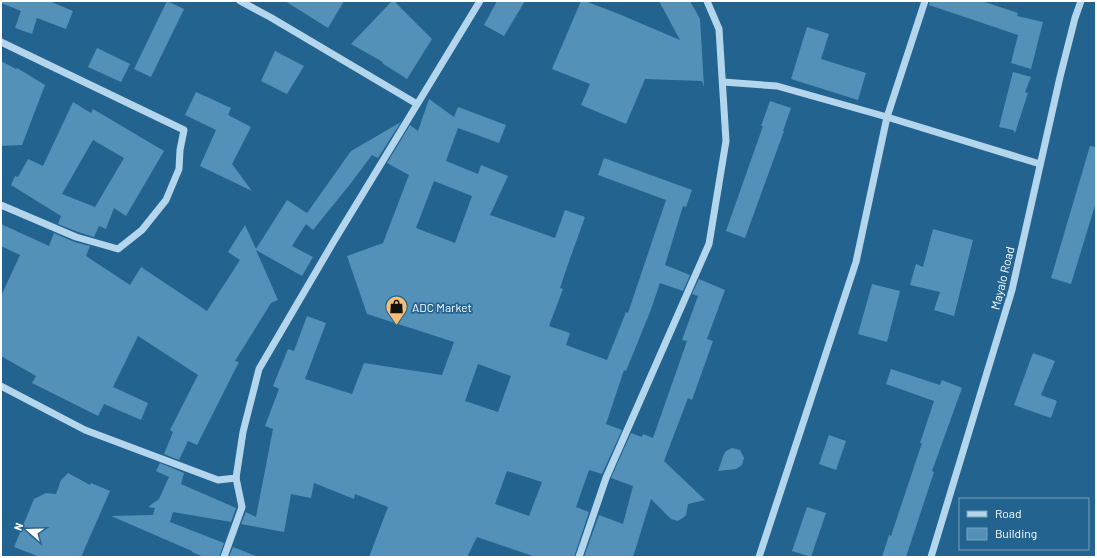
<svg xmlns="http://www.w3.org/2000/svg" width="1097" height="558" font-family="Barlow,sans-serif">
<rect width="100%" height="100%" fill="#23638f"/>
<g fill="#5491b9" fill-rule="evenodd">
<path d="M1,1H49L73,11L66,29L37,18L32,34L15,28L21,11L1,3Z"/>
<path d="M167,1L184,9L151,77L134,69Z"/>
<path d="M285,1H344L328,28Z"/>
<path d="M392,1H394L432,39L407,79L382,63L383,62L351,44Z"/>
<path d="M497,1H525L504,36L484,25Z"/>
<path d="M581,1H585L619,14L680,40L659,1H690L700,19L704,87L702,81L645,79L626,124L581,105L590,84L552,69Z"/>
<path d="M930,1H982L1018,13L1017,16L1043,22L1031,69L1011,63L1018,35L929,5Z"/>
<path d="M807,27L829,34L821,59L866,73L858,100L791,79Z"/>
<path d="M97,48L130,64L121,82L88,67Z"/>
<path d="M275,51L304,66L287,94L261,81Z"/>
<path d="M1,61L16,69L17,68L45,85L22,145L1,146Z"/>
<path d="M1013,72L1031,77L1025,92L1028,93L1015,133L1013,130L999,127Z"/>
<path d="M196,92L231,108L228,115L251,127L232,164L252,191L200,166L216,130L185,115Z"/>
<path d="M429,99L454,117L458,107L506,125L499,143L458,128L446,161L478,174L481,165L508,176L490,215L555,238L565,210L585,217L567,267L560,288L563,289L549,326L570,333L566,345L607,360L626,312L628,313L666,200L598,175L604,158L692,190L686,207L683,206L665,265L690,275L683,291L660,283L650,312L626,371L624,370L606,424L622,430L602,474L589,470L576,507L589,512L574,557H536L477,537L467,557H369L388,507L355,494L354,499L314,483L311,498L291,494L284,532L241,524L246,512L256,517L273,429L265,426L279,389L273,386L288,349L294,351L307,316L326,323L305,379L352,394L364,363L442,375L454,342L367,314L347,256L383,243L409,175L387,163L410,125L418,131ZM434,181L472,196L455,243L416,228ZM478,364L511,376L498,412L465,401ZM507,471L542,482L529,516L495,504Z"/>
<path d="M770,101L791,108L783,131H784L745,238L726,231L763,126H761Z"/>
<path d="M73,102L91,113L93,109L164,151L126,216L114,208L106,229L99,226L94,237L78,232L58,224L61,216L11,185L15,176L18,177L28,159L43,166ZM93,140L124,158L95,207L62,194Z"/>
<path d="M401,122L378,158L372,155L351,183L313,230L306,224L292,246L313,257L302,276L256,250L278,300L271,303L235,361L239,362L197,445L188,441L179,460L164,454L173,432L170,430L198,375L138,336L113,387L148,403L141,420L104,404L98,416L32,383L36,376L1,356V296L20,255L1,246V224L49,246L54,233L74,242L90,246L86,256L130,285L141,267L207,311L240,260L228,252L245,225L256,249L287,200L307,213L351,151Z"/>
<path d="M1090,146L1096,147V202L1071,284L1051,278Z"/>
<path d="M933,229L973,240L954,316L934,310L940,292L910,285L916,264L923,267Z"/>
<path d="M699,279L725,290L707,339L713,341L692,400L688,398L664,461L705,500L688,504L686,515L684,517L678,521L671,519L651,499L633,557H584L599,515L623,524L633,486L611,478L631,433L642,437L643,434L653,438L687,341L682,340L698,296L692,294Z"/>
<path d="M872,284L900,291L887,342L858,334Z"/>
<path d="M1033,353L1055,361L1041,395L1057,401L1051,418L1014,405Z"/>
<path d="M891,369L940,385L942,380L962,388L932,471L934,472L906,557H882L889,535L891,536L922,443H920L934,401L886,384Z"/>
<path d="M829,435L846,441L836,470L819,464Z"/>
<path d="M732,448L740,450L744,458L742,465L736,469L718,471L724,454L726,451Z"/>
<path d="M160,463L184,473L181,484L236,508L231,522L173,512L170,522L224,543L219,557H204L192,552V551L111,516L153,515L155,508L148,507L159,499L169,477L156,471Z"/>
<path d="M68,473L90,485L91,483L110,491L81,557H40L14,547L34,499L46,493L56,494L61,480Z"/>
<path d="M807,507L826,513L811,557L792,551Z"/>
<path d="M233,547L256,556V557H229Z"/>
</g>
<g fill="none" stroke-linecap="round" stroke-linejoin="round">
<g stroke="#b3d6ec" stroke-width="7">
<path d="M240,1L270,17L417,104"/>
<path d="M1,42L184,130L180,150L179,169L166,200L142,230L118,249L76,237L1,205"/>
<path d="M723,82L777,86L887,117L1040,164"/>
<path d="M1,386L85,430L218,480L236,478L243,432L259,369L334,241L480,1"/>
<path d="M224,557L242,507L236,478"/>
<path d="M579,557L606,478L709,244L726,141L719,29L707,1"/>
<path d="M759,557L856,262L887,117L925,1"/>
<path d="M931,557L1012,290L1060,77L1075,18L1081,1"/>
</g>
</g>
<defs>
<symbol id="shop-pin" viewBox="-11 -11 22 30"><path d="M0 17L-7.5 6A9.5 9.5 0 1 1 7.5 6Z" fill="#f7be75" stroke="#23638f"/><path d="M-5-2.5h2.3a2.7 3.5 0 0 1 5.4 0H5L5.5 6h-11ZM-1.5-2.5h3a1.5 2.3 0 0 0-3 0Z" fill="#111"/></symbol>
</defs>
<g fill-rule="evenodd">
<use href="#shop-pin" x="384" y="294" width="25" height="34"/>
</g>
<g text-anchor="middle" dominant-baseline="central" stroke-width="3.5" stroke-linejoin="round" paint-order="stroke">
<g font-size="12" fill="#fff" stroke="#23638f">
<text transform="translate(1002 278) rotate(-76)">Mayalo Road</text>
</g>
<g font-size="12" fill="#fff" stroke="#23638f" text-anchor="start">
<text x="412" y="307">ADC Market</text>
</g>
</g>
<rect width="1097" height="558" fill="none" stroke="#ffffff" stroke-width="4"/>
<rect x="959" y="498" width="130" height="52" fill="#23638f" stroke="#7ba1bc"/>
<rect x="967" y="511" width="20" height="6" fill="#b3d6ec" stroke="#7ba1bc"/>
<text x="995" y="518" font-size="12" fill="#ffffff">Road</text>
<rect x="967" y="528" width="20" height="12" fill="#5491b9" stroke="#7ba1bc"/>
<text x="995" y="538" font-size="12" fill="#ffffff">Building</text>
<g transform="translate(28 530) rotate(290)" stroke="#23638f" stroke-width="3" paint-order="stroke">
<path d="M0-3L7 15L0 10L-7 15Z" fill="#ffffff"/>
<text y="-6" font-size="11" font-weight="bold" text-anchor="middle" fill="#ffffff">N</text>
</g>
</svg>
